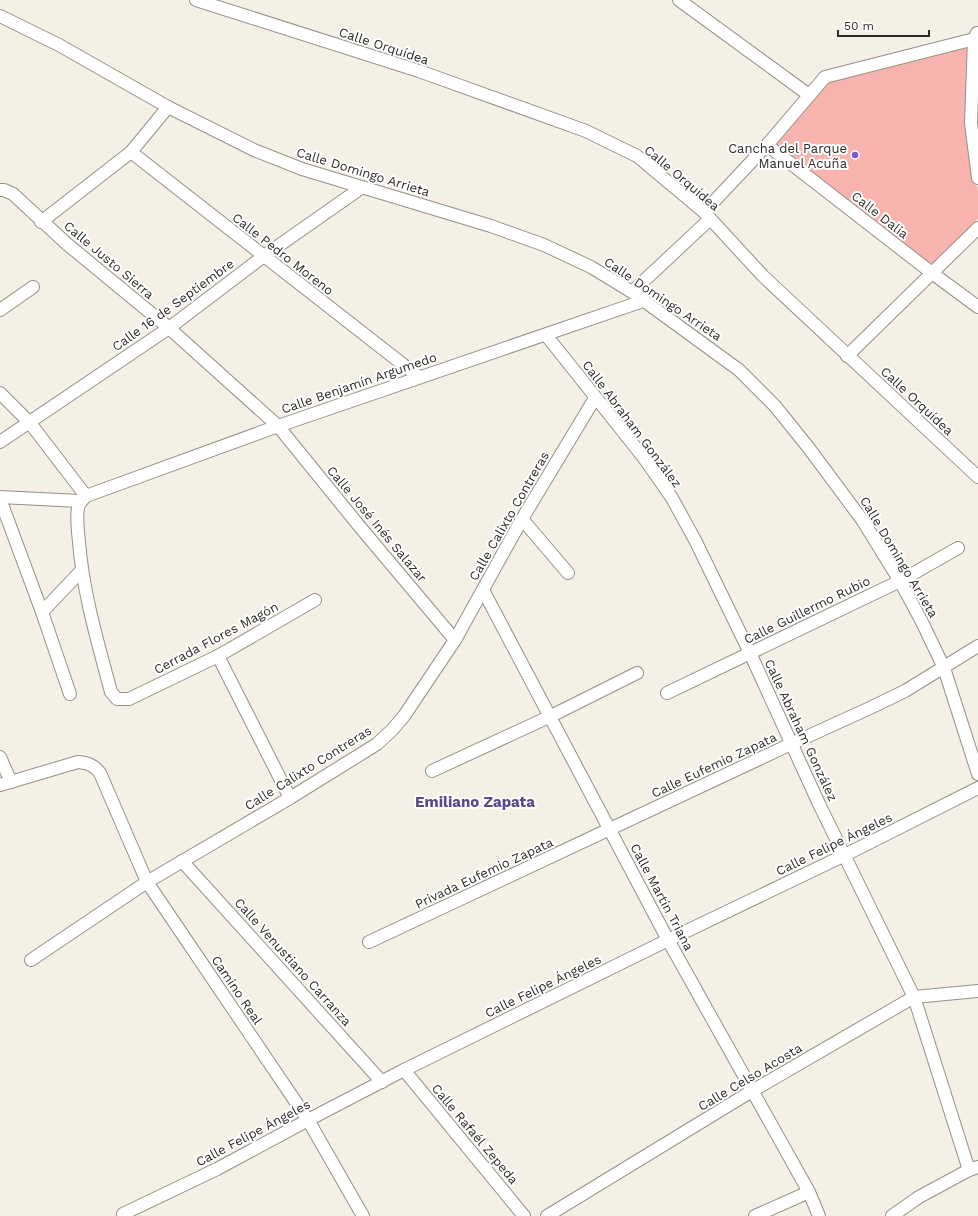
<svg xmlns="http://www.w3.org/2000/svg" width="978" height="1216" viewBox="0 0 978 1216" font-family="'Work Sans',sans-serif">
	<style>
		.green { fill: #f9b3ae }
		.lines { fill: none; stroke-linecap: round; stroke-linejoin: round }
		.minor-casing { stroke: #959087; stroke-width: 14 }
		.minor { stroke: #fff; stroke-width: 12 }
		.poi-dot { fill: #7c57d1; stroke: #fff; stroke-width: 1.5 }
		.labels { text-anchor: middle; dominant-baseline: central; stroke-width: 4; stroke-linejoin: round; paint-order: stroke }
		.street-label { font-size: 13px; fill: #2d2b28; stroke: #fff }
		.poi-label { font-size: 13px; fill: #2d2b28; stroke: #fff; text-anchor: end }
		.quarter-label { font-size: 15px; font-weight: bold; fill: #5a4a89; stroke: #fff }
	</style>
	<rect width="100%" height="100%" fill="#f5f0e6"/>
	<polygon class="green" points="969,45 973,172 978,190 978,219 931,267 773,144 827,81"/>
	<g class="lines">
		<defs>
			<g id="minor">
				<polyline points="196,0 419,71 586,131 637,156 704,212 763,276 978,477"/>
				<polyline points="679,0 809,95"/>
				<polyline points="0,16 59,45 168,107 254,150 302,169 491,226 544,245 591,267 632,292 739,370 775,406 808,447 863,521 900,581 922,622 944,668 978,774"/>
				<polyline points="977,33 974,39 971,123 978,178"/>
				<polyline points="767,145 932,273 978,307"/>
				<polyline points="131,152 419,377"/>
				<polyline points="0,190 4,190 13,194 67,244 169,328 278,426 360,527 455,640"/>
				<polyline points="704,212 767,145 825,77 978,38"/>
				<polyline points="41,222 131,152 168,107"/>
				<polyline points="632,292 710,219"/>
				<polyline points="0,310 33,287"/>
				<polyline points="546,335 644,458 672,498 696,542 750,653 820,806 914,997 969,1170"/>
				<polyline points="847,356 978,228"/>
				<polyline points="0,393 30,423 86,496"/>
				<polyline points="0,442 169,328 264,256 361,188"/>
				<polyline points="0,497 80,501"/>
				<polyline points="0,499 42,612"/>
				<polyline points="522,519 568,573"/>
				<polyline points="483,590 668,940 809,1192 819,1216"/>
				<path d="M315 600 218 656 129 699H117L111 692C98 643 83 593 79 542 78 531 76 519 78 508 79 503 82 500 86 496L278 426 643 301"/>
				<polyline points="218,656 290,798"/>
				<polyline points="667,693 900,581 958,548"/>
				<polyline points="70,694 42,612 81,571"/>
				<polyline points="0,757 11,782"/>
				<polyline points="432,771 551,716 637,673"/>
				<path d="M0 785 78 762C88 763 94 765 100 773L147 882 308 1120 363 1216"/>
				<polyline points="182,861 382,1082"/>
				<polyline points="369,942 791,744 872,707 905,691 978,646"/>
				<polyline points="31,960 147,882 290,798 377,744 392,730 404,716 455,640 522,519 595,398"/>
				<polyline points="404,1070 524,1216"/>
				<polyline points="123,1214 217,1169 308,1120 404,1070 668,940 845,855 978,788"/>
				<polyline points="547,1216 752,1091 914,997 978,991"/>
				<polyline points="755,1216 809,1192"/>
				<polyline points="892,1216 919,1197 969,1170 978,1167"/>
			</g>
		</defs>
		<use href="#minor" class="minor-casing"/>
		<use href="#minor" class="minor"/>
	</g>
	<circle class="poi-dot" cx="855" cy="155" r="4"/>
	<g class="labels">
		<g class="street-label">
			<text transform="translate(384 46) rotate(18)">Calle Orquídea</text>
			<text transform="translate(363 172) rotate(17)">Calle Domingo Arrieta</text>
			<text transform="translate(682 178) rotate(40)">Calle Orquídea</text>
			<text transform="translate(880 215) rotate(38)">Calle Dalia</text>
			<text transform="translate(283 254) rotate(38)">Calle Pedro Moreno</text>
			<text transform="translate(109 260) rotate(40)">Calle Justo Sierra</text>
			<text transform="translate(663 299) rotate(34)">Calle Domingo Arrieta</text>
			<text transform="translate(173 305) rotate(-36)">Calle 16 de Septiembre</text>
			<text transform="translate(359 383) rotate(-19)">Calle Benjamín Argumedo</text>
			<text transform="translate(917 401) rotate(43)">Calle Orquídea</text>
			<text transform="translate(632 424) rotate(53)">Calle Abraham González</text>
			<text transform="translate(509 516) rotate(-60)">Calle Calixto Contreras</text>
			<text transform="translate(377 524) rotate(50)">Calle José Inés Salazar</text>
			<text transform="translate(899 557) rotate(59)">Calle Domingo Arrieta</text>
			<text transform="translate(807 610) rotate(-26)">Calle Guillermo Rubio</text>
			<text transform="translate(216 638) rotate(-28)">Cerrada Flores Magón</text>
			<text transform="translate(801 730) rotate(65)">Calle Abraham González</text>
			<text transform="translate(714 765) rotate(-25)">Calle Eufemio Zapata</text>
			<text transform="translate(308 768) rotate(-32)">Calle Calixto Contreras</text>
			<text transform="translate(834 844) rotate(-26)">Calle Felipe Ángeles</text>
			<text transform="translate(484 873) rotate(-25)">Privada Eufemio Zapata</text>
			<text transform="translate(662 897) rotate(62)">Calle Martín Triana</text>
			<text transform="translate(293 962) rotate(48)">Calle Venustiano Carranza</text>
			<text transform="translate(543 986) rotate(-26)">Calle Felipe Ángeles</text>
			<text transform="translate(237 990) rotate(56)">Camino Real</text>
			<text transform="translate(750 1077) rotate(-31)">Calle Celso Acosta</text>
			<text transform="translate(253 1133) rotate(-28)">Calle Felipe Ángeles</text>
			<text transform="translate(475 1134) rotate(50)">Calle Rafaél Zepeda</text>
		</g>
		<g class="poi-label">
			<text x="847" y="148">Cancha del Parque<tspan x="847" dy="15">Manuel Acuña</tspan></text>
		</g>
		<g class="quarter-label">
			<text x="475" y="802">Emiliano Zapata</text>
		</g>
	</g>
	<path d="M838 30v6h91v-6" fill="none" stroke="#2d2b28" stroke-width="2"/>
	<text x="844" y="30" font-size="12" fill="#2d2b28" stroke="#ffffff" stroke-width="3" paint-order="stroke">50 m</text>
</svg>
